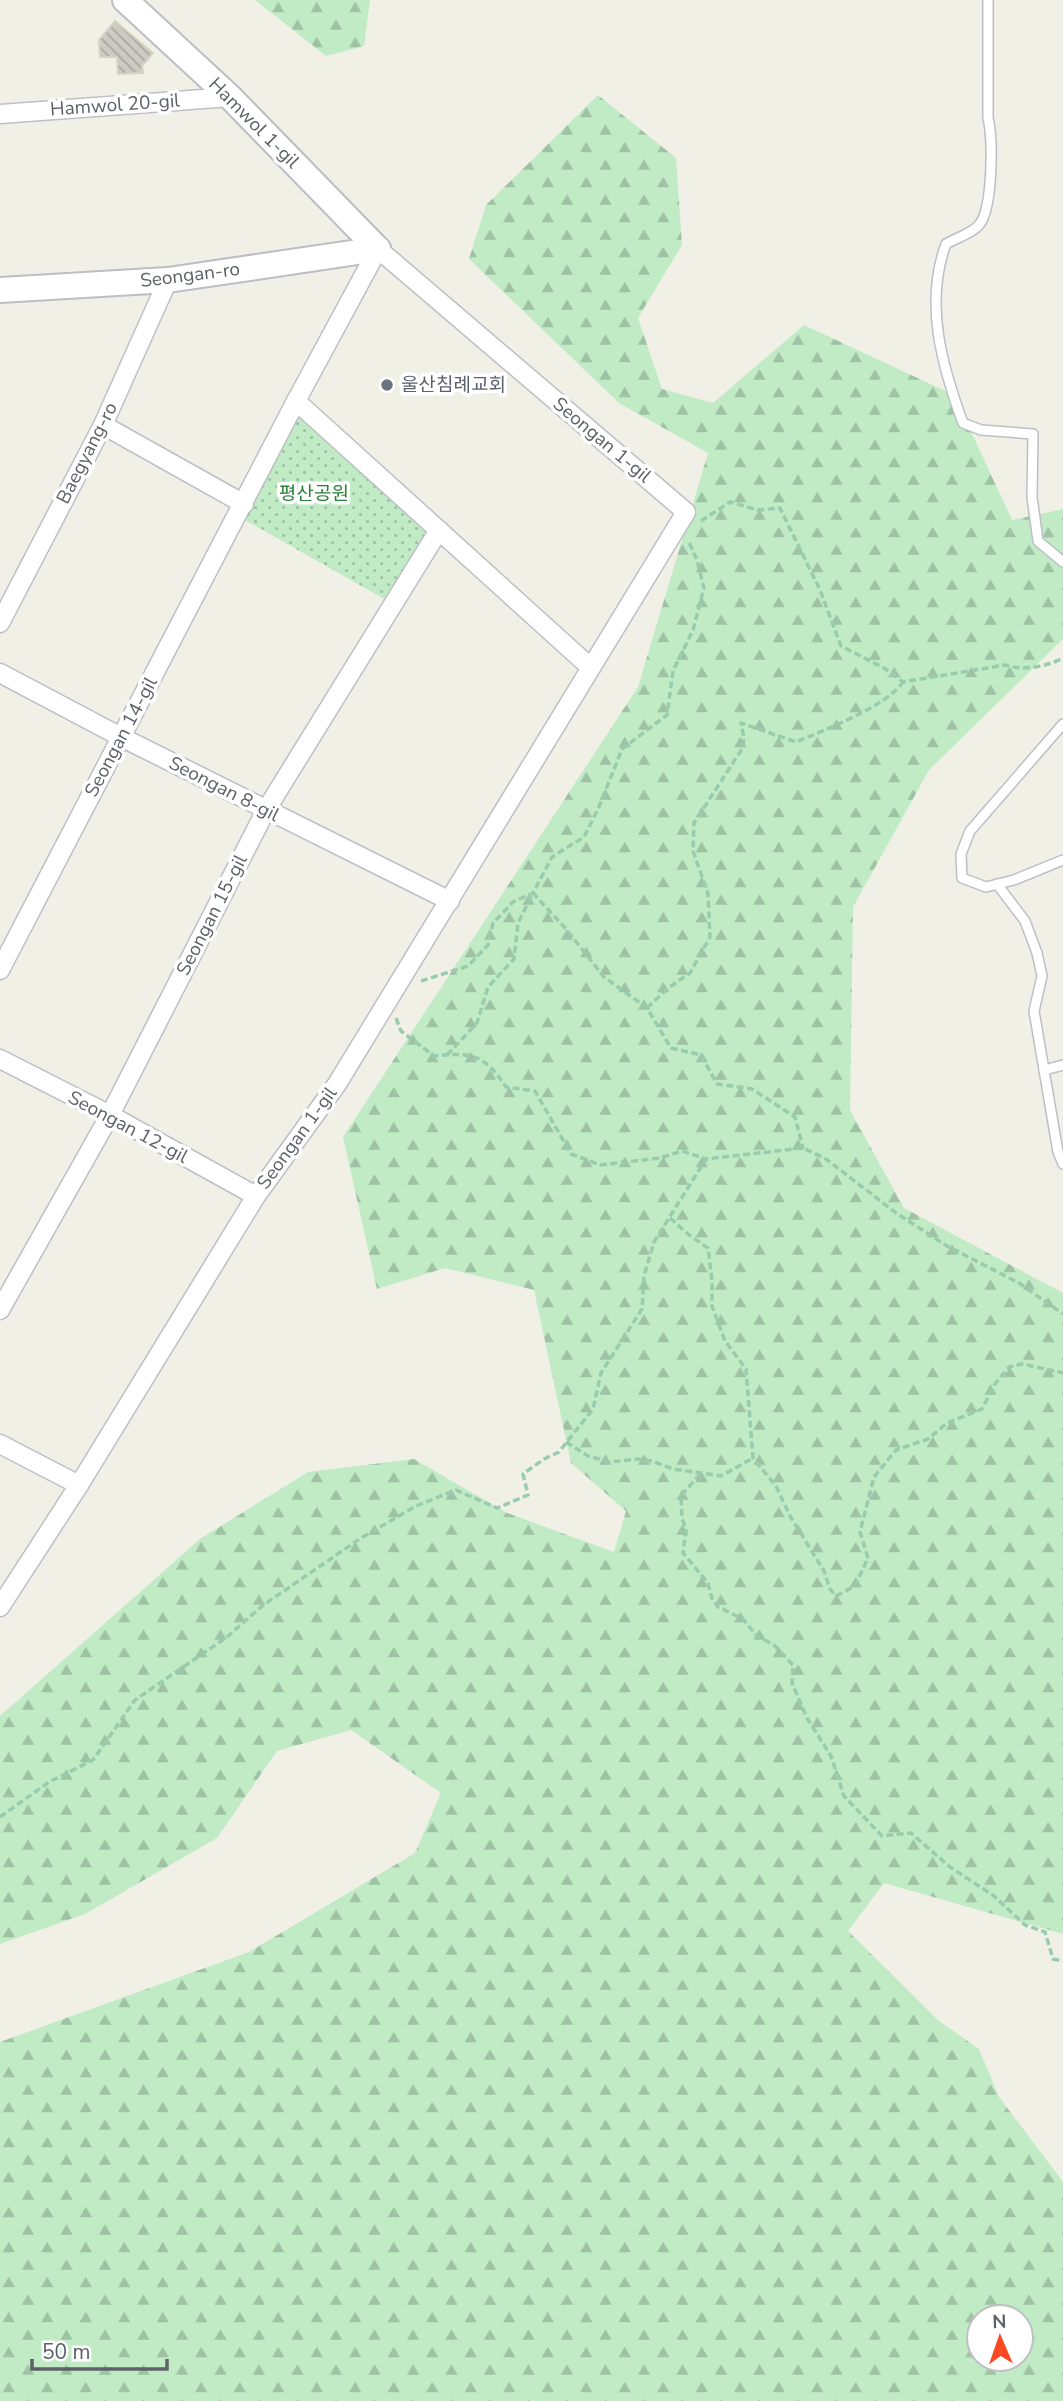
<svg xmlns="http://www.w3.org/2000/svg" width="1063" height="2401" viewBox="0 0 1063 2401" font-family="'Nunito Sans','Noto Sans KR',sans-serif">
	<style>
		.green { fill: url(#green-dots) }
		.forest { fill: url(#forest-firs); fill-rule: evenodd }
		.building { fill: url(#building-back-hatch); stroke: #d7d3c3; stroke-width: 2 }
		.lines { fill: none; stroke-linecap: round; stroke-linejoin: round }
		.lane-casing { stroke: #bdbfc6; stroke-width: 12 }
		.street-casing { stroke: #bdbfc6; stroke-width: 21 }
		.secondary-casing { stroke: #bbbec5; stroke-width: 28 }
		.path { stroke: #98ccad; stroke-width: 3.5; stroke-dasharray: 7 3.5; stroke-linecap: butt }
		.lane { stroke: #fff; stroke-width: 9 }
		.street { stroke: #fff; stroke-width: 18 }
		.secondary { stroke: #fff; stroke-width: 24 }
		.worship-dot { fill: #6b7280; stroke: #fff; stroke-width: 2.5 }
		.labels { text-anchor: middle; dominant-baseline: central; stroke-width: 7; stroke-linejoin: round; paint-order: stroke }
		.street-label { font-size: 19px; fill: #5d6168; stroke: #fff }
		.worship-label { font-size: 19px; fill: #5b616d; stroke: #fff; text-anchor: start }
		.park-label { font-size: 19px; fill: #2a8138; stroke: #fff }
	</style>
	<defs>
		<pattern id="green-dots" width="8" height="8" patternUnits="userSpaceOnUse" patternTransform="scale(1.75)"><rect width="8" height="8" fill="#c0ebc5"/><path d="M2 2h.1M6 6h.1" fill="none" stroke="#9fc2a4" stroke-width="1.8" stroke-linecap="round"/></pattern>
		<pattern id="forest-firs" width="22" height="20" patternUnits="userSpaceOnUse" patternTransform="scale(1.75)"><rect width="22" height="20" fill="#c0ebc5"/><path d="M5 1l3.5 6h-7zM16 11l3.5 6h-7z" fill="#9fc2a4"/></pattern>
		<pattern id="building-back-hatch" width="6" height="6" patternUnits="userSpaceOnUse" patternTransform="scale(1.75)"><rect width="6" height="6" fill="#cccac3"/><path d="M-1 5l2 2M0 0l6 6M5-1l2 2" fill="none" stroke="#a9a7a2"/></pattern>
	</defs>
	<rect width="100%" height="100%" fill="#f1f0e6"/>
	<polygon class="green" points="296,401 439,530 393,604 238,516"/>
	<g class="forest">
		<polygon points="255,0 370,0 364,46 326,56"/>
		<path d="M598 95 676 158 682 245 638 318 662 389 713 403 804 325 954 395 1012 520 1063 509V639L929 770 853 907 850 1110 904 1208 1063 1293V1934L884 1883 848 1931 939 2021 979 2049 999 2097 1063 2182V2401H0V2042L249 1952 415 1853 441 1793 351 1730 277 1751 217 1838 85 1914 0 1944V1716L200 1539 308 1472 414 1459 507 1513 614 1552 626 1511 571 1463 534 1290 445 1268 377 1289 343 1137 638 687 708 453 619 403 469 259 486 205ZM979 2317H1021V2359H979Z"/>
	</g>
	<polygon class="building" points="115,21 153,53 142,66 143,73 118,74 117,57 100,57 99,40"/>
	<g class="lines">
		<defs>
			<g id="lane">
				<path d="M988 0V118C993 139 993 209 979 225 971 234 956 238 946 244 924 303 942 366 963 423L981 430 1033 434 1032 497 1038 541 1063 562"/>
				<polyline points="1063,724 970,831 961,854 962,878 986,887 1014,880 1063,860"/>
				<polyline points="997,884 1025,921 1037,953 1042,976 1034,1011 1058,1152 1063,1164"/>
				<polyline points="1044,1070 1063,1065"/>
			</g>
			<g id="street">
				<polyline points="0,114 230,97"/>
				<polyline points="296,401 590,667"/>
				<polyline points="103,425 244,504"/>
				<polyline points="0,623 103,425 168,280"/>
				<polyline points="0,673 121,737 450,901"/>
				<polyline points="0,970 296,401 378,249 686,512 337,1084 256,1196 79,1485 0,1607"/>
				<polyline points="0,1059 110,1115 256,1196"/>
				<polyline points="0,1310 110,1115 266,810 439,530"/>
				<polyline points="0,1444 79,1485"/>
			</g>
			<g id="secondary">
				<polyline points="125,0 230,97 378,249"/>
				<polyline points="0,290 168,280 378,249"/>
			</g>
		</defs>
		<use href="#lane" class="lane-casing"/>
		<use href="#street" class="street-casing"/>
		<use href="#secondary" class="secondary-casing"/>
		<g class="path">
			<path d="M701 521 730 502 758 510 780 508 820 590 841 646 884 668 903 682 1005 665C1024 671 1045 667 1063 658"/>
			<polyline points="421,981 468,966 488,945 493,923 513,902 533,893 552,857 584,837 599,807 622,749 667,715 673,671 693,630 704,588 697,560 688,540"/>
			<path d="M647 1008 667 989 690 973 710 937 708 894 693 851 694 823 742 749 744 738 741 723 796 742C825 730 887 706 903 682"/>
			<path d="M396 1018 401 1031 434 1056C472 1052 484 1054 506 1087L535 1091 571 1154 600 1165 660 1158 682 1151 706 1159"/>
			<polyline points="447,1055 477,1023 488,987 514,959 518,923 533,893 566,929 604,977 647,1008 671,1048 701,1055 717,1084 752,1089 795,1117 803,1148"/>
			<polyline points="670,1218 689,1235 708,1248 712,1280 712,1306 725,1341 746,1369 753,1458 776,1486 790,1516 824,1571 830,1589 836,1596 855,1586 868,1558 860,1532 874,1477 896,1450 928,1439 947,1423 982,1409 995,1384 1009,1367 1022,1364 1063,1373"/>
			<polyline points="566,1442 588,1456 610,1462 638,1459 652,1461 673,1469 721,1476 753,1458"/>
			<polyline points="700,1474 681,1496 682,1518 686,1530 683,1553 708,1583 712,1599 718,1607 743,1619 756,1635 775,1646 793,1665 792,1683 807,1718 831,1756 844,1796 882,1836 911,1833 950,1867 994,1896 1025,1925 1045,1932 1053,1959 1063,1961"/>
			<polyline points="0,1817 49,1782 93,1760 135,1700 227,1637 262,1606 361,1538 416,1506 456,1490 497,1508 528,1495 523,1474 544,1459 559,1452 593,1409 601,1373 642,1309 644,1276 654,1242 706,1159 803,1148 826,1159 896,1213 947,1246 1019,1283 1063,1314"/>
		</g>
		<use href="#lane" class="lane"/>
		<use href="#street" class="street"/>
		<use href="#secondary" class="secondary"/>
	</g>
	<circle class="worship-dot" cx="387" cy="385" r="7"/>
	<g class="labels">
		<g class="street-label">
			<text transform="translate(115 105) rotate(-4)">Hamwol 20-gil</text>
			<text transform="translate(254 123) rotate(45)">Hamwol 1-gil</text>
			<text transform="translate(190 275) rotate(-7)">Seongan-ro</text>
			<text transform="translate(602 440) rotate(40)">Seongan 1-gil</text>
			<text transform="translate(87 453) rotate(-63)">Baegyang-ro</text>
			<text transform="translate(121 737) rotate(-62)">Seongan 14-gil</text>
			<text transform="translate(224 789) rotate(27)">Seongan 8-gil</text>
			<text transform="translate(212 915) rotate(-63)">Seongan 15-gil</text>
			<text transform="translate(128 1127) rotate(28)">Seongan 12-gil</text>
			<text transform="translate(297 1138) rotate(-54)">Seongan 1-gil</text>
		</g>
		<g class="worship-label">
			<text x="401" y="385">울산침례교회</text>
		</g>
		<g class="park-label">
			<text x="314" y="494">평산공원</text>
		</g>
	</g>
	<g transform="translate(1000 2338) rotate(358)"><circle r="33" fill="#ffffff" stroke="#bec0c3" stroke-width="2"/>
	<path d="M0-5L12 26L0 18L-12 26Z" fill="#fb4922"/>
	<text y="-10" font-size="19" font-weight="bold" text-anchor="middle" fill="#5d6168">N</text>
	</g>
	<path d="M32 2359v10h135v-10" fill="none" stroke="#5d6168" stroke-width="3.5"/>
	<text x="42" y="2359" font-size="21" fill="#5d6168" stroke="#ffffff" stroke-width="5" paint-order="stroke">50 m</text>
</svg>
